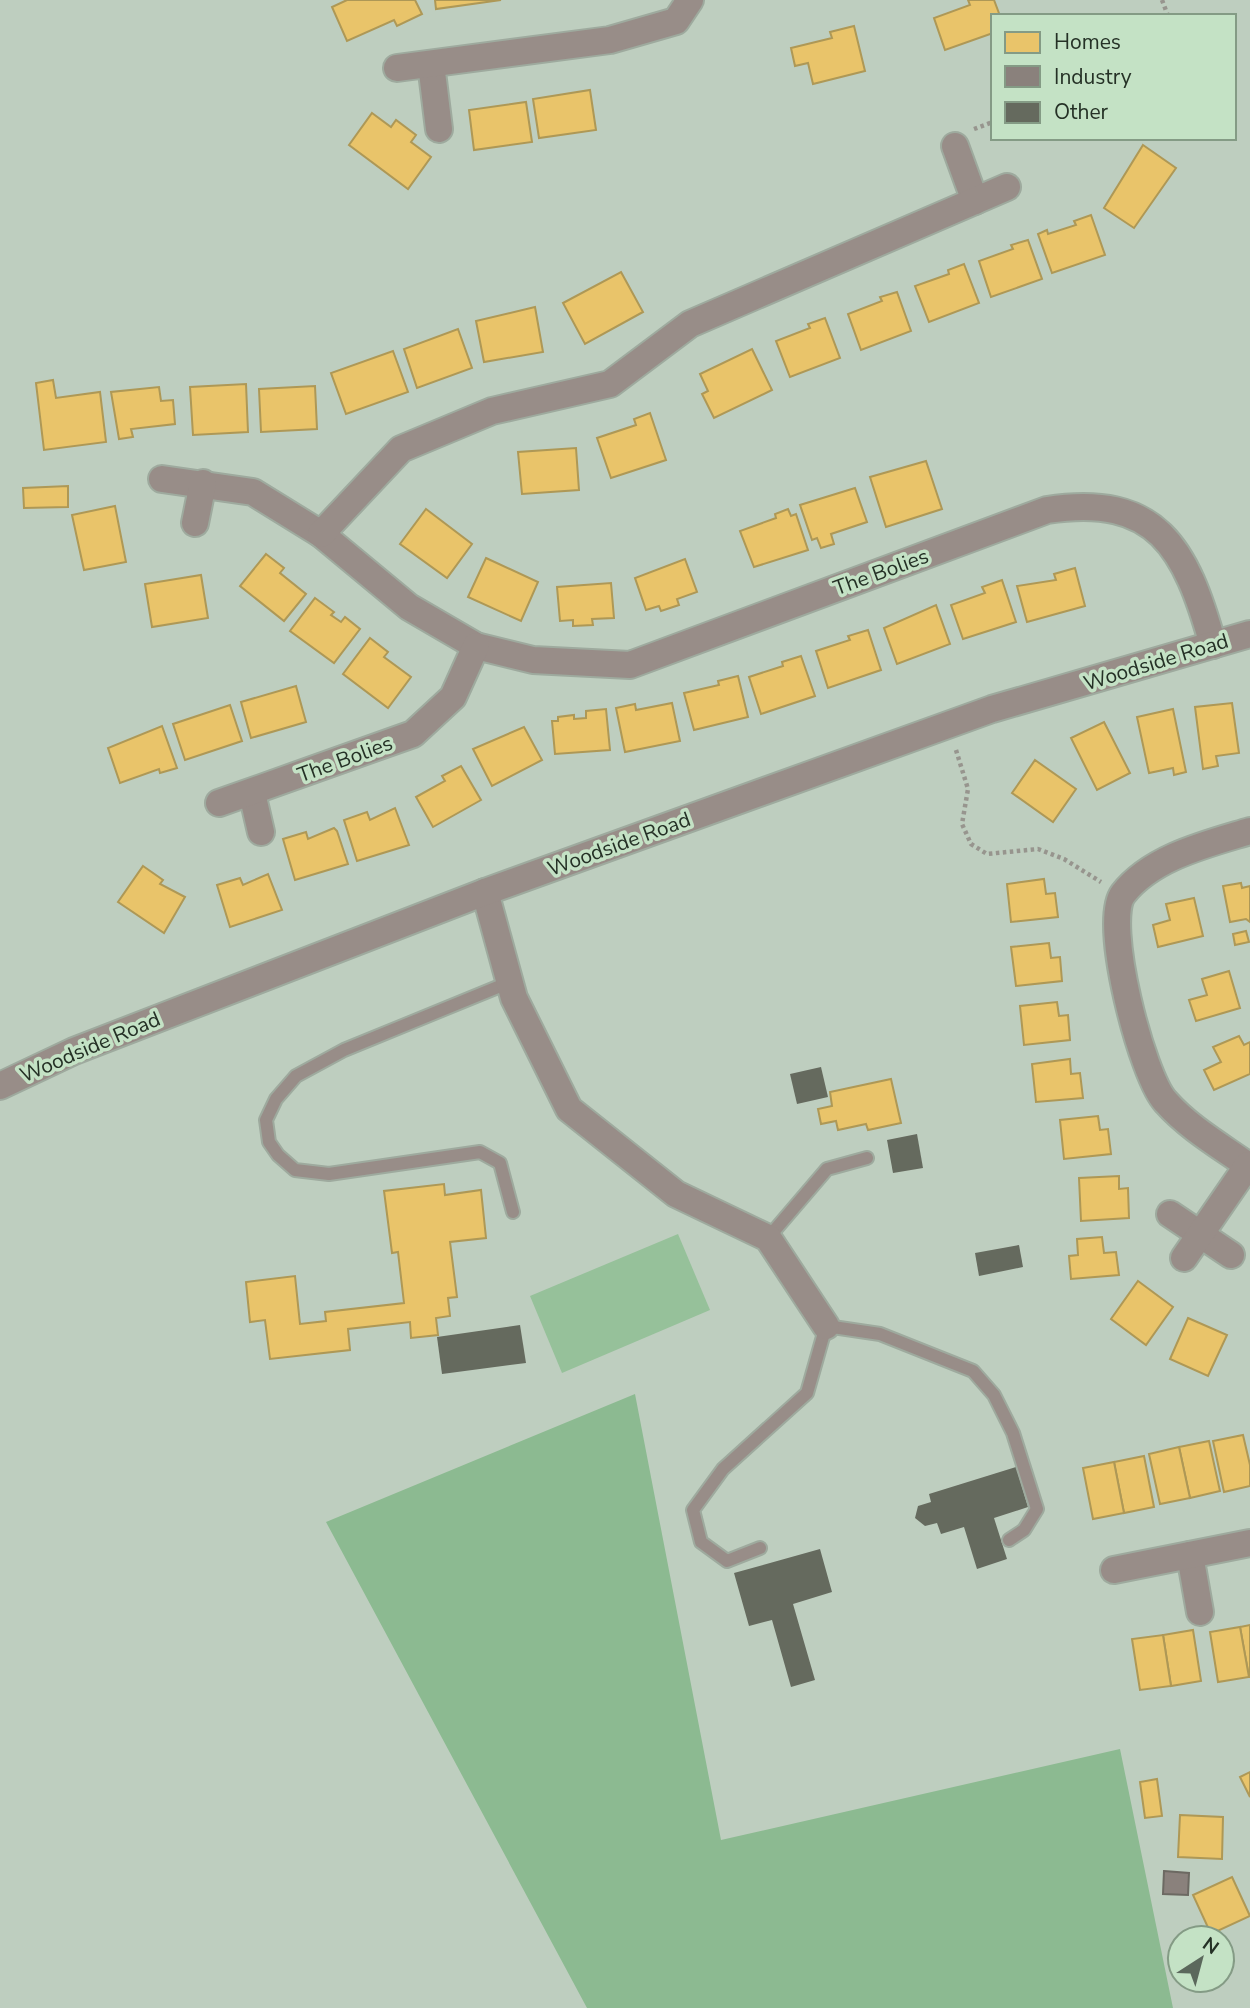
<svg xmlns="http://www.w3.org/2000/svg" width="1250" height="2008" viewBox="0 0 1250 2008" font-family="'Nunito Sans',sans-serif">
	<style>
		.green { fill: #96c19a }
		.forest { fill: #8cba91 }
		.homes { fill: #e9c46a; stroke: #ae9856; stroke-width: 2 }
		.industry { fill: #8a817c; stroke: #6c6962; stroke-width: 2 }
		.building { fill: #656a5e }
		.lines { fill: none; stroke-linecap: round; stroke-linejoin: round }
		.lane-casing { stroke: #9eaa9e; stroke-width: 16 }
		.street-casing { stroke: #9eaa9e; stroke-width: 30 }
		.path { stroke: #97958e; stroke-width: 4.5; stroke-dasharray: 3.5 3.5; stroke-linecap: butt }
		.lane { stroke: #988d88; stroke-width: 12 }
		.street { stroke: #988d88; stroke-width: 26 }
		.labels { text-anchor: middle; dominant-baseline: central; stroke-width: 7; stroke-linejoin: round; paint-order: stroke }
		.street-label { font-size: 21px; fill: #253126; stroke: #c4e2c5 }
	</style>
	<rect width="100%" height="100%" fill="#becebf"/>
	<polygon class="green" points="678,1234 710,1310 562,1373 530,1296"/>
	<polygon class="forest" points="635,1394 721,1840 1120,1749 1173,2008 587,2008 326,1522"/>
	<g class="homes">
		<polygon points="347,0 415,0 422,14 397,26 394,20 347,41 332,7"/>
		<polygon points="435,0 501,0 436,9"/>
		<polygon points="968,0 994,0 1000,16 993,16 993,33 945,50 934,18 970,5"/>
		<polygon points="854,26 865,71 813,84 808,63 795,66 791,48 832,38 830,32"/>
		<polygon points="590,90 596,130 539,138 533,99"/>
		<polygon points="526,102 532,142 474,150 469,110"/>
		<polygon points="372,113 391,127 396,120 416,135 411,142 431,157 408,189 349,145"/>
		<polygon points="1143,145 1176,168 1134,228 1104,208"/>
		<polygon points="1091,215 1105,255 1052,273 1038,234 1047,230 1048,234 1076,225 1074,221"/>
		<polygon points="1028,240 1042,279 991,297 979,261 1013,249 1011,245"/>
		<polygon points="964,264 979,303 929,322 915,286 949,274 948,270"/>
		<polygon points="621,272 643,312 585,344 563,303"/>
		<polygon points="897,292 911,331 861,350 848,314 882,301 880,297"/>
		<polygon points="535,307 543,352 484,362 476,321"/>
		<polygon points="825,318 840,358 790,377 776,341 810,328 808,324"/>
		<polygon points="458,329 472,368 417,388 404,349"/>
		<polygon points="752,349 772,390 714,418 702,394 708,391 700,374"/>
		<polygon points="393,351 408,392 346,414 331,373"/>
		<polygon points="53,380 56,398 100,392 106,442 44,450 36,383"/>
		<polygon points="246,384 248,432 193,435 190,387"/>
		<polygon points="315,386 317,429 261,432 259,389"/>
		<polygon points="159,387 161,401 173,400 175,424 131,429 133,437 119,439 111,392"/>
		<polygon points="650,413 666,460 611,478 597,438 636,425 634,419"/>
		<polygon points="576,448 579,490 522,494 518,452"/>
		<polygon points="926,461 942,509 886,527 870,477"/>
		<polygon points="68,486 68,507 24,508 23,488"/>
		<polygon points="855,488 867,522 831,534 834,544 821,548 817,538 812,540 800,505"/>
		<polygon points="115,506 126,562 84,570 72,515"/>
		<polygon points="426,509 472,544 447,578 400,544"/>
		<polygon points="788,509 791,516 796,514 808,550 754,567 740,531 776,518 775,514"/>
		<polygon points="266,554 284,568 280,573 306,594 284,621 240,586"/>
		<polygon points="486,558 538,582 521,621 468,597"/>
		<polygon points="685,559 697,592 677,599 679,605 661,611 659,606 646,610 635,578"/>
		<polygon points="1075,568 1085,606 1027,622 1017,586 1056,580 1054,574"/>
		<polygon points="201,575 208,618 152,627 145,584"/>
		<polygon points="1002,580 1016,622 963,639 951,605 985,593 982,587"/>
		<polygon points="611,583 614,618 592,619 593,625 573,626 573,620 560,621 557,587"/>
		<polygon points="315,598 334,612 331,615 341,622 345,617 360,629 334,663 290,631"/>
		<polygon points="936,605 950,644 897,664 884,628"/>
		<polygon points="868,630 881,670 828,688 816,651 850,640 848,636"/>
		<polygon points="370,638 388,652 384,657 411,677 388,708 343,674"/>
		<polygon points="801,656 815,696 761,714 749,677 783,666 782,662"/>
		<polygon points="738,676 748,717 694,730 684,693 719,685 718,681"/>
		<polygon points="296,686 306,722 251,738 241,702"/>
		<polygon points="672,703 680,741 625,752 616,708 635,704 636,710"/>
		<polygon points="1232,703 1239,753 1216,756 1218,766 1203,769 1195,707"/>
		<polygon points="230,705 242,741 185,760 173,724"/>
		<polygon points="606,709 610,750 555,754 552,721 558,721 558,717 574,715 574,719 586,718 586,711"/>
		<polygon points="1173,709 1186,772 1174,775 1173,768 1149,773 1137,717"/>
		<polygon points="1104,722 1130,773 1097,790 1071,738"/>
		<polygon points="162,726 177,768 160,773 159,769 120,783 108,748"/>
		<polygon points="524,727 542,760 492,786 473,749"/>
		<polygon points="1035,760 1076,789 1053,822 1012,793"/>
		<polygon points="461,766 481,800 433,827 416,797 445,781 442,776"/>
		<polygon points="395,808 409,845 357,861 344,820 367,812 370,820"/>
		<polygon points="334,828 337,831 348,864 295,880 283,839 306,832 308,839"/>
		<polygon points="143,866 163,880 160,884 185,897 164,933 118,902"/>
		<polygon points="268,874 282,910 230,927 217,885 240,878 243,885"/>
		<polygon points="1044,879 1046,894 1055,893 1058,917 1011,922 1007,884"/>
		<polygon points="1241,883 1242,888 1250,886 1250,922 1246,919 1230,922 1223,886"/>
		<polygon points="1194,898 1203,936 1158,947 1153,925 1170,920 1166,904"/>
		<polygon points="1246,931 1249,942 1235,945 1233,934"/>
		<polygon points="1049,943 1051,958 1060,957 1062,981 1016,986 1011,947"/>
		<polygon points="1229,971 1240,1008 1196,1021 1189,1000 1207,995 1202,979"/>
		<polygon points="1057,1002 1059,1016 1068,1015 1070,1040 1024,1045 1020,1006"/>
		<polygon points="1239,1036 1244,1045 1250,1042 1250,1074 1214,1090 1204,1070 1221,1062 1213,1047"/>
		<polygon points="1070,1059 1071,1074 1080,1073 1083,1098 1036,1102 1032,1064"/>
		<polygon points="891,1079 901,1123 868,1130 866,1124 838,1130 836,1121 821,1124 818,1109 832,1106 830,1092"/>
		<polygon points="1098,1116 1100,1130 1108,1129 1111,1154 1064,1159 1060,1120"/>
		<polygon points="1119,1176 1119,1189 1128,1188 1129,1218 1081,1221 1079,1178"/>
		<polygon points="444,1184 445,1195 481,1190 486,1238 450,1242 457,1297 448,1298 450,1316 436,1318 438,1335 411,1338 410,1322 348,1329 350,1350 270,1359 265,1320 250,1322 246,1282 295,1276 300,1324 326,1321 325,1312 404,1303 398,1252 392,1253 384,1191"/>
		<polygon points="1102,1237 1104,1253 1116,1252 1119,1275 1071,1279 1069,1256 1078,1255 1077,1239"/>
		<polygon points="1138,1281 1173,1307 1146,1345 1111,1319"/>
		<polygon points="1188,1318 1227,1335 1208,1376 1170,1359"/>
		<polygon points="1243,1435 1250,1465 1250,1486 1224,1492 1213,1441"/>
		<polygon points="1209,1441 1220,1491 1190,1498 1179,1447"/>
		<polygon points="1179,1447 1190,1498 1160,1504 1149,1454"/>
		<polygon points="1144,1456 1154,1507 1124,1513 1114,1462"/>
		<polygon points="1114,1462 1124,1513 1093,1519 1083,1468"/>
		<polygon points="1250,1625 1250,1677 1249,1677 1240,1627"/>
		<polygon points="1240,1627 1249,1677 1218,1682 1210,1632"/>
		<polygon points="1193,1630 1201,1681 1171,1686 1163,1635"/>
		<polygon points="1163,1635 1171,1686 1140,1690 1132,1639"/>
		<polygon points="1250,1772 1250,1797 1240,1777"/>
		<polygon points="1157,1779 1162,1816 1145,1818 1140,1782"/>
		<polygon points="1180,1815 1223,1817 1222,1859 1178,1857"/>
		<polygon points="1232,1877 1250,1916 1211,1934 1193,1895"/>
	</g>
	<polygon class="industry" points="1164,1871 1189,1873 1188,1895 1163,1894"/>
	<g class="building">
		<polygon points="821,1067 828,1097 797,1104 790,1074"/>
		<polygon points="917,1134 923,1168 893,1173 887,1140"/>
		<polygon points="1019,1245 1023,1267 979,1276 975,1253"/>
		<polygon points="520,1325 526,1363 442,1374 437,1337"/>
		<polygon points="1016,1467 1028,1507 994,1518 1007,1559 977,1569 964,1527 941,1534 937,1523 925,1526 915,1518 918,1506 931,1502 929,1494"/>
		<polygon points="820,1549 832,1592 793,1604 815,1680 791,1687 772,1620 749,1626 734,1573"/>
	</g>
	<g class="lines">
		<defs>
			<g id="lane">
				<polyline points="510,982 344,1050 296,1076 276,1099 266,1120 269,1142 278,1155 295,1170 329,1174 480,1152 500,1163 513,1212"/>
				<polyline points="768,1238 827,1169 867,1158"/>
				<polyline points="760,1548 727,1561 701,1542 693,1510 723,1469 807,1393 826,1326 880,1334 973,1371 994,1395 1013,1433 1037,1509 1024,1530 1009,1540"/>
			</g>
			<g id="street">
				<polyline points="431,64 439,129"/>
				<polyline points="397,68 610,40 676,21 690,0"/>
				<polyline points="955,146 975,201"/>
				<path d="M162 479 253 492 321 534 409 607 476 646 533 660 630 665 1047 510C1157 493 1186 548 1213 645"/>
				<polyline points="195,523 203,483"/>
				<polyline points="321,534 401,449 492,411 610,384 690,324 1007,187"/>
				<polyline points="252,793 261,832"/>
				<polyline points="219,803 413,734 453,697 476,646"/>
				<path d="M1250 831C1207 844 1152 857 1123 894 1102 922 1142 1077 1166 1102 1189 1128 1222 1147 1250 1167"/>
				<polyline points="485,892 514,998 569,1109 676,1194 768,1238 826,1326"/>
				<polyline points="0,1086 74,1051 485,892 992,709 1250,634"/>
				<polyline points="1170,1214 1231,1255"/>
				<polyline points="1184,1258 1248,1165"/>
				<polyline points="1190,1555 1200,1612"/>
				<polyline points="1114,1570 1250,1543"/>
			</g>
		</defs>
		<use href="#lane" class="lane-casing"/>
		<use href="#street" class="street-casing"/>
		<g class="path">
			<polyline points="1162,0 1168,16"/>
			<polyline points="974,129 993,122"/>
			<polyline points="956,750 968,789 962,824 971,844 987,854 1038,849 1064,859 1101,882"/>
		</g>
		<use href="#lane" class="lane"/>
		<use href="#street" class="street"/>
	</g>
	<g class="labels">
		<g class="street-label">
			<text transform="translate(881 572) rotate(-20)">The Bolies</text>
			<text transform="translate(1156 662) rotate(-17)">Woodside Road</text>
			<text transform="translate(345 759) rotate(-20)">The Bolies</text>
			<text transform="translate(619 844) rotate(-20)">Woodside Road</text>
			<text transform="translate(90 1047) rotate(-23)">Woodside Road</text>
		</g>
	</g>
	<rect x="991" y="14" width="245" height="126" fill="#c4e2c5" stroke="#849b85" stroke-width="2"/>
	<rect x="1005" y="32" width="35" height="21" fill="#e9c46a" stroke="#849b85" stroke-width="2"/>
	<text x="1054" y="49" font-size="21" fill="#253126">Homes</text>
	<rect x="1005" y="66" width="35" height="21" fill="#8a817c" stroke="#849b85" stroke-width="2"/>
	<text x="1054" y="84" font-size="21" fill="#253126">Industry</text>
	<rect x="1005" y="102" width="35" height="21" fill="#656a5e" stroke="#849b85" stroke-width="2"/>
	<text x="1054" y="119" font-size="21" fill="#253126">Other</text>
	<g transform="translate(1201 1959) rotate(36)"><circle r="33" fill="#c4e2c5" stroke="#849b85" stroke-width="2"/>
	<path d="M0-5L12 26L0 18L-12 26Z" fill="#5b685c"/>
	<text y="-10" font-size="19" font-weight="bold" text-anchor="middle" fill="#253126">N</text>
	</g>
</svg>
